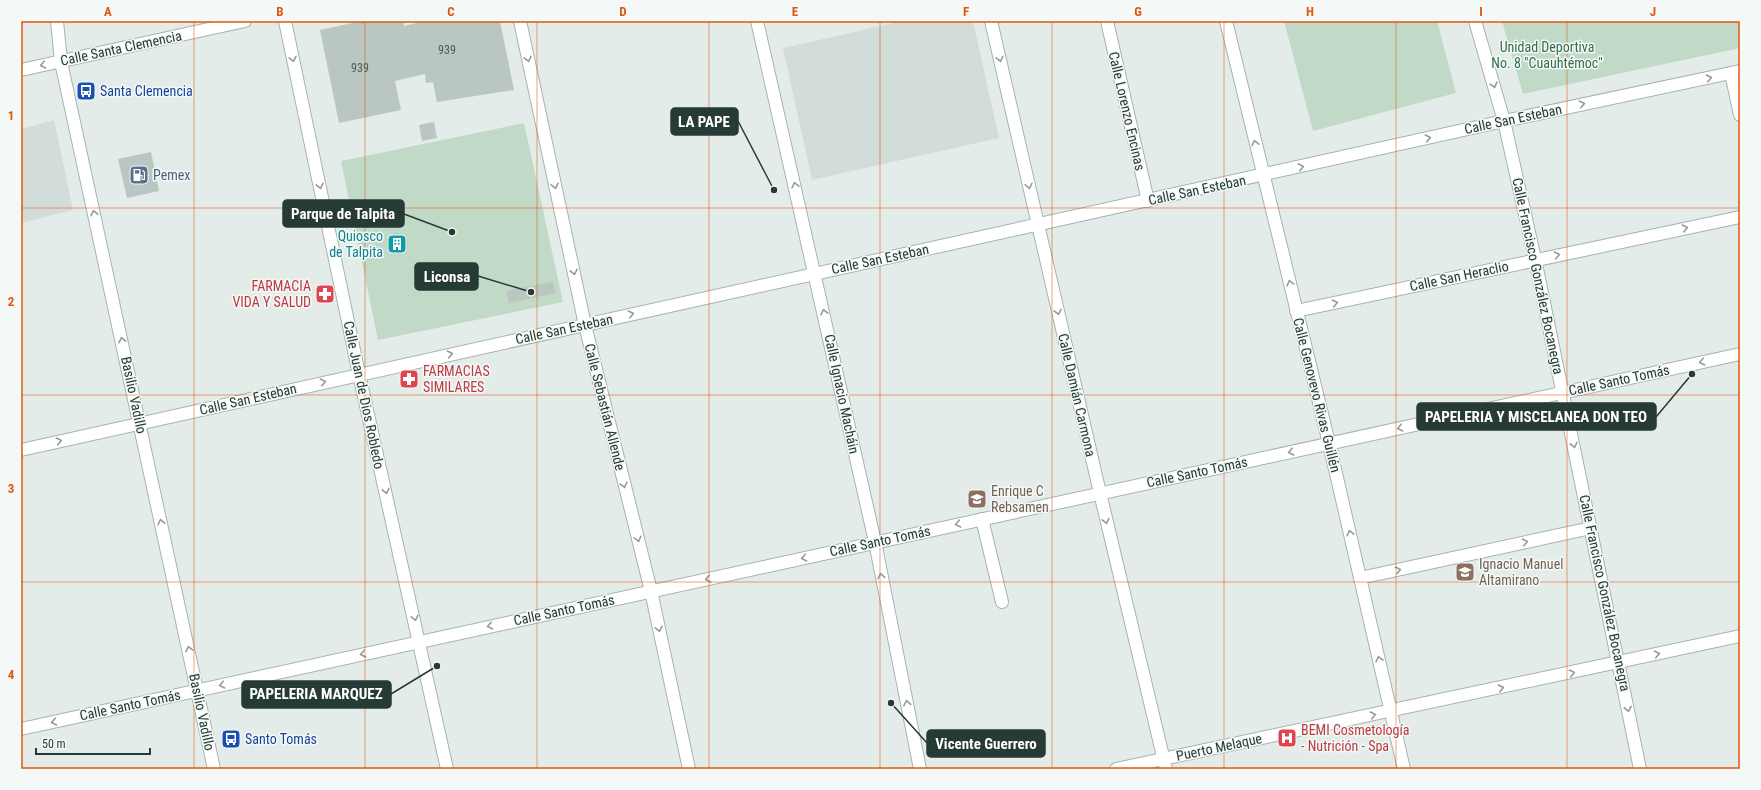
<svg xmlns="http://www.w3.org/2000/svg" width="1761" height="790" viewBox="0 0 1761 790" font-family="'Roboto Condensed',sans-serif">
	<style>
		.built { fill: #d2dcd8 }
		.green { fill: #c0dac7 }
		.building { fill: #bac6c2 }
		.lines { fill: none; stroke-linecap: round; stroke-linejoin: round }
		.minor-casing { stroke: #a7b3b0; stroke-width: 14 }
		.tertiary-casing { stroke: #a7b3b0; stroke-width: 14 }
		.minor { stroke: #fff; stroke-width: 12 }
		.tertiary { stroke: #fff; stroke-width: 12 }
		.oneway { stroke: #929d9a }
		.grid { fill: none; stroke: #de580e; stroke-width: 1; stroke-opacity: 0.55 }
		.labels { text-anchor: middle; dominant-baseline: central; stroke-width: 3; stroke-linejoin: round; paint-order: stroke }
		.number-label { font-size: 12px; fill: #4b5e59 }
		.park-label { font-size: 14px; fill: #356d4b; stroke: #f4f9f7 }
		.street-label { font-size: 14px; fill: #263b36; stroke: #f4f9f7 }
		.transit-label { font-size: 14px; fill: #164399; stroke: #f4f9f7; text-anchor: start }
		.service-label { font-size: 14px; fill: #4e5e75; stroke: #f4f9f7; text-anchor: start }
		.culture-label { font-size: 14px; fill: #0d838f; stroke: #f4f9f7; text-anchor: end }
		.health-label { font-size: 14px; fill: #be3a42; stroke: #f4f9f7; text-anchor: start }
		.education-label { font-size: 14px; fill: #785e54; stroke: #f4f9f7; text-anchor: start }
		.leader { fill: none; stroke: #263b36; stroke-width: 1.5 }
		.callout-dot { fill: #263b36; stroke: #f4f9f7; stroke-width: 1.5 }
		.callout { fill: #263b36; stroke: #263b36; stroke-width: 1.5 }
		.callout-label { font-size: 15px; text-anchor: middle; font-weight: bold; fill: #fff }
		.neatline { fill: none; stroke: #de580e; stroke-width: 1.5 }
		.grid-label { font-size: 13px; text-anchor: middle; font-weight: bold; fill: #de580e }
	</style>
	<rect width="100%" height="100%" fill="#e4ece9"/>
	<g class="built">
		<polygon points="903,21 973,21 999,138 812,180 783,48"/>
		<polygon points="54,120 73,210 21,223 21,129"/>
	</g>
	<g class="green">
		<polygon points="1284,21 1437,21 1456,93 1313,131"/>
		<polygon points="1502,21 1740,21 1740,48 1523,94"/>
		<polygon points="524,123 563,302 378,340 341,161"/>
	</g>
	<g class="building">
		<polygon points="362,21 403,21 404,26 425,21 500,21 514,90 437,102 433,82 426,83 425,74 395,81 401,110 339,123 320,30"/>
		<polygon points="434,122 437,138 422,141 419,125"/>
		<polygon points="151,152 159,191 127,198 118,159"/>
		<polygon points="395,232 406,236 408,247 399,255 388,252 386,240"/>
		<polygon points="553,282 556,293 509,303 506,291"/>
	</g>
	<g class="lines">
		<defs>
			<g id="minor">
				<polyline points="520,21 585,325 651,591 689,769"/>
				<polyline points="757,21 875,542 920,769"/>
				<polyline points="991,21 1100,493 1166,769"/>
				<polyline points="1107,21 1148,201"/>
				<polyline points="1226,21 1329,443 1404,769"/>
				<polyline points="1475,21 1504,121 1535,259 1640,769"/>
				<polyline points="21,70 245,21"/>
				<polyline points="1731,73 1740,115"/>
				<polyline points="1296,311 1740,217"/>
				<polyline points="21,450 1504,121 1740,71"/>
				<polyline points="982,519 1002,602"/>
				<polyline points="1360,578 1591,528"/>
				<polyline points="21,729 1740,354"/>
				<polyline points="1116,769 1740,636"/>
			</g>
			<g id="tertiary">
				<polyline points="57,21 61,62 214,769"/>
				<polyline points="285,21 359,374 447,769"/>
			</g>
		</defs>
		<use href="#minor" class="minor-casing"/>
		<use href="#tertiary" class="tertiary-casing"/>
		<use href="#minor" class="minor"/>
		<use href="#tertiary" class="tertiary"/>
	</g>
	<defs><path id="oneway-chevron" d="M-2-3.5L2.5 0L-2 3.5" fill="none" stroke-width="1.6" stroke-linecap="round" stroke-linejoin="round"/></defs>
	<g class="oneway">
		<use href="#oneway-chevron" transform="translate(293 59) rotate(78)"/>
		<use href="#oneway-chevron" transform="translate(528 59) rotate(78)"/>
		<use href="#oneway-chevron" transform="translate(1000 59) rotate(77)"/>
		<use href="#oneway-chevron" transform="translate(43 65) rotate(168)"/>
		<use href="#oneway-chevron" transform="translate(1709 78) rotate(-12)"/>
		<use href="#oneway-chevron" transform="translate(1494 85) rotate(74)"/>
		<use href="#oneway-chevron" transform="translate(1582 104) rotate(-12)"/>
		<use href="#oneway-chevron" transform="translate(1428 138) rotate(-13)"/>
		<use href="#oneway-chevron" transform="translate(1255 143) rotate(-103)"/>
		<use href="#oneway-chevron" transform="translate(1301 167) rotate(-13)"/>
		<use href="#oneway-chevron" transform="translate(795 185) rotate(-103)"/>
		<use href="#oneway-chevron" transform="translate(320 186) rotate(78)"/>
		<use href="#oneway-chevron" transform="translate(555 186) rotate(78)"/>
		<use href="#oneway-chevron" transform="translate(1029 186) rotate(77)"/>
		<use href="#oneway-chevron" transform="translate(94 213) rotate(-102)"/>
		<use href="#oneway-chevron" transform="translate(1685 228) rotate(-12)"/>
		<use href="#oneway-chevron" transform="translate(1557 255) rotate(-12)"/>
		<use href="#oneway-chevron" transform="translate(574 272) rotate(78)"/>
		<use href="#oneway-chevron" transform="translate(1290 283) rotate(-104)"/>
		<use href="#oneway-chevron" transform="translate(1335 303) rotate(-12)"/>
		<use href="#oneway-chevron" transform="translate(824 312) rotate(-102)"/>
		<use href="#oneway-chevron" transform="translate(1058 312) rotate(77)"/>
		<use href="#oneway-chevron" transform="translate(631 314) rotate(-13)"/>
		<use href="#oneway-chevron" transform="translate(122 340) rotate(-102)"/>
		<use href="#oneway-chevron" transform="translate(450 354) rotate(-12)"/>
		<use href="#oneway-chevron" transform="translate(1702 362) rotate(168)"/>
		<use href="#oneway-chevron" transform="translate(323 382) rotate(-13)"/>
		<use href="#oneway-chevron" transform="translate(1400 428) rotate(168)"/>
		<use href="#oneway-chevron" transform="translate(59 441) rotate(-12)"/>
		<use href="#oneway-chevron" transform="translate(1574 445) rotate(78)"/>
		<use href="#oneway-chevron" transform="translate(1291 452) rotate(168)"/>
		<use href="#oneway-chevron" transform="translate(624 485) rotate(76)"/>
		<use href="#oneway-chevron" transform="translate(386 491) rotate(77)"/>
		<use href="#oneway-chevron" transform="translate(1106 521) rotate(77)"/>
		<use href="#oneway-chevron" transform="translate(161 522) rotate(-102)"/>
		<use href="#oneway-chevron" transform="translate(958 524) rotate(168)"/>
		<use href="#oneway-chevron" transform="translate(1350 533) rotate(-103)"/>
		<use href="#oneway-chevron" transform="translate(638 539) rotate(76)"/>
		<use href="#oneway-chevron" transform="translate(1525 542) rotate(-12)"/>
		<use href="#oneway-chevron" transform="translate(804 558) rotate(168)"/>
		<use href="#oneway-chevron" transform="translate(1398 570) rotate(-12)"/>
		<use href="#oneway-chevron" transform="translate(881 576) rotate(-101)"/>
		<use href="#oneway-chevron" transform="translate(708 579) rotate(168)"/>
		<use href="#oneway-chevron" transform="translate(415 618) rotate(77)"/>
		<use href="#oneway-chevron" transform="translate(490 626) rotate(168)"/>
		<use href="#oneway-chevron" transform="translate(659 629) rotate(78)"/>
		<use href="#oneway-chevron" transform="translate(189 649) rotate(-102)"/>
		<use href="#oneway-chevron" transform="translate(363 654) rotate(167)"/>
		<use href="#oneway-chevron" transform="translate(1657 654) rotate(-12)"/>
		<use href="#oneway-chevron" transform="translate(1379 659) rotate(-103)"/>
		<use href="#oneway-chevron" transform="translate(1572 673) rotate(-12)"/>
		<use href="#oneway-chevron" transform="translate(222 685) rotate(167)"/>
		<use href="#oneway-chevron" transform="translate(1501 688) rotate(-12)"/>
		<use href="#oneway-chevron" transform="translate(907 703) rotate(-101)"/>
		<use href="#oneway-chevron" transform="translate(1628 709) rotate(79)"/>
		<use href="#oneway-chevron" transform="translate(1373 715) rotate(-12)"/>
		<use href="#oneway-chevron" transform="translate(54 722) rotate(168)"/>
	</g>
	<path class="grid" d="M194 21V769M365 21V769M537 21V769M709 21V769M880 21V769M1052 21V769M1224 21V769M1396 21V769M1567 21V769M21 208H1740M21 395H1740M21 582H1740"/>
	<defs>
		<symbol id="bus-square" viewBox="-11 -11 22 22"><rect x="-9" y="-9" width="18" height="18" rx="4" fill="#1a4fb4" stroke="#f4f9f7"/><path d="M-5-6H5V4H4V6H2V4H-2V6H-4V4H-5ZM-3.5-4V0h7V-4ZM-3.5 1.2v1.5H-2V1.2ZM2 1.2v1.5H3.5V1.2Z" fill="#fff"/></symbol>
		<symbol id="fuel-square" viewBox="-11 -11 22 22"><rect x="-9" y="-9" width="18" height="18" rx="4" fill="#5c6f8a" stroke="#f4f9f7"/><path d="M-5.5-6h7V0h2V4h1.3V-2.5L3-4.5l.8-.8L6-3V5H2.5V1h-1V6h-7ZM-4.2-4.7v3.2H.2V-4.7Z" fill="#fff"/></symbol>
		<symbol id="building-square" viewBox="-11 -11 22 22"><rect x="-9" y="-9" width="18" height="18" rx="4" fill="#0f9aa8" stroke="#f4f9f7"/><path d="M-4-6H4V6H1V3H-1V6H-4ZM-2.5-4.3h1.7v1.8h-1.7ZM.8-4.3h1.7v1.8H.8ZM-2.5-1h1.7V.8h-1.7ZM.8-1h1.7V.8H.8Z" fill="#fff"/></symbol>
		<symbol id="pharmacy-square" viewBox="-11 -11 22 22"><rect x="-9" y="-9" width="18" height="18" rx="4" fill="#e0444e" stroke="#f4f9f7"/><path d="M-2-6h4v4h4v4h-4v4h-4v-4h-4v-4h4Z" fill="#fff"/></symbol>
		<symbol id="school-square" viewBox="-11 -11 22 22"><rect x="-9" y="-9" width="18" height="18" rx="4" fill="#8d6e63" stroke="#f4f9f7"/><path d="M0-5L7-2L0 1L-7-2ZM-4 1L0 2.5L4 1V4Q0 6-4 4Z" fill="#fff"/></symbol>
		<symbol id="hospital-square" viewBox="-11 -11 22 22"><rect x="-9" y="-9" width="18" height="18" rx="4" fill="#e0444e" stroke="#f4f9f7"/><path d="M-5-5h3v3.5h4V-5h3V5h-3V1.5h-4V5h-3Z" fill="#fff"/></symbol>
	</defs>
	<g fill-rule="evenodd">
		<use href="#bus-square" x="75" y="80" width="22" height="22"/>
		<use href="#fuel-square" x="128" y="164" width="22" height="22"/>
		<use href="#building-square" x="386" y="233" width="22" height="22"/>
		<use href="#pharmacy-square" x="314" y="283" width="22" height="22"/>
		<use href="#pharmacy-square" x="398" y="368" width="22" height="22"/>
		<use href="#school-square" x="966" y="488" width="22" height="22"/>
		<use href="#school-square" x="1454" y="561" width="22" height="22"/>
		<use href="#hospital-square" x="1276" y="727" width="22" height="22"/>
		<use href="#bus-square" x="220" y="728" width="22" height="22"/>
	</g>
	<g class="labels">
		<g class="number-label">
			<text x="447" y="50">939</text>
			<text x="360" y="68">939</text>
		</g>
		<g class="park-label">
			<text x="1547" y="47">Unidad Deportiva<tspan x="1547" dy="16">No. 8 "Cuauhtémoc"</tspan></text>
		</g>
		<g class="street-label">
			<text transform="translate(121 48) rotate(-12)">Calle Santa Clemencia</text>
			<text transform="translate(1127 111) rotate(77)">Calle Lorenzo Encinas</text>
			<text transform="translate(1513 119) rotate(-12)">Calle San Esteban</text>
			<text transform="translate(1197 190) rotate(-12)">Calle San Esteban</text>
			<text transform="translate(880 259) rotate(-12)">Calle San Esteban</text>
			<text transform="translate(1459 276) rotate(-12)">Calle San Heraclio</text>
			<text transform="translate(1538 276) rotate(78)">Calle Francisco González Bocanegra</text>
			<text transform="translate(564 329) rotate(-12)">Calle San Esteban</text>
			<text transform="translate(1619 380) rotate(-12)">Calle Santo Tomás</text>
			<text transform="translate(842 394) rotate(78)">Calle Ignacio Macháin</text>
			<text transform="translate(134 395) rotate(78)">Basilio Vadillo</text>
			<text transform="translate(364 395) rotate(78)">Calle Juan de Dios Robledo</text>
			<text transform="translate(1077 395) rotate(77)">Calle Damián Carmona</text>
			<text transform="translate(1317 395) rotate(76)">Calle Genovevo Rivas Guillén</text>
			<text transform="translate(248 399) rotate(-13)">Calle San Esteban</text>
			<text transform="translate(605 407) rotate(76)">Calle Sebastián Allende</text>
			<text transform="translate(1197 472) rotate(-12)">Calle Santo Tomás</text>
			<text transform="translate(880 541) rotate(-12)">Calle Santo Tomás</text>
			<text transform="translate(1605 593) rotate(78)">Calle Francisco González Bocanegra</text>
			<text transform="translate(564 610) rotate(-12)">Calle Santo Tomás</text>
			<text transform="translate(130 705) rotate(-12)">Calle Santo Tomás</text>
			<text transform="translate(202 712) rotate(78)">Basilio Vadillo</text>
			<text transform="translate(1219 747) rotate(-12)">Puerto Melaque</text>
		</g>
		<g class="transit-label">
			<text x="100" y="91">Santa Clemencia</text>
			<text x="245" y="739">Santo Tomás</text>
		</g>
		<g class="service-label">
			<text x="153" y="175">Pemex</text>
		</g>
		<g class="culture-label">
			<text x="383" y="236">Quiosco<tspan x="383" dy="16">de Talpita</tspan></text>
		</g>
		<g class="health-label">
			<text x="311" y="286" text-anchor="end">FARMACIA<tspan x="311" dy="16">VIDA Y SALUD</tspan></text>
			<text x="423" y="371">FARMACIAS<tspan x="423" dy="16">SIMILARES</tspan></text>
			<text x="1301" y="730">BEMI Cosmetología<tspan x="1301" dy="16">- Nutrición - Spa</tspan></text>
		</g>
		<g class="education-label">
			<text x="991" y="491">Enrique C<tspan x="991" dy="16">Rebsamen</tspan></text>
			<text x="1479" y="564">Ignacio Manuel<tspan x="1479" dy="16">Altamirano</tspan></text>
		</g>
	</g>
	<path class="leader" d="M774 190L738 121M452 232L404 214M531 292L478 276M1692 374L1656 417M437 666L391 694M891 703L927 743"/>
	<g class="callout-dot">
		<circle cx="774" cy="190" r="4"/>
		<circle cx="452" cy="232" r="4"/>
		<circle cx="531" cy="292" r="4"/>
		<circle cx="1692" cy="374" r="4"/>
		<circle cx="437" cy="666" r="4"/>
		<circle cx="891" cy="703" r="4"/>
	</g>
	<g class="callout">
		<rect x="671" y="108" width="67" height="27" rx="4"/>
		<rect x="283" y="200" width="121" height="27" rx="4"/>
		<rect x="415" y="263" width="63" height="27" rx="4"/>
		<rect x="1417" y="403" width="239" height="27" rx="4"/>
		<rect x="242" y="681" width="149" height="27" rx="4"/>
		<rect x="927" y="730" width="118" height="27" rx="4"/>
	</g>
	<g class="callout-label">
		<text x="704" y="127">LA PAPE</text>
		<text x="343" y="219">Parque de Talpita</text>
		<text x="447" y="282">Liconsa</text>
		<text x="1536" y="422">PAPELERIA Y MISCELANEA DON TEO</text>
		<text x="316" y="699">PAPELERIA MARQUEZ</text>
		<text x="986" y="749">Vicente Guerrero</text>
	</g>
	<rect width="1761" height="790" fill="none" stroke="#f4f9f7" stroke-width="44"/>
	<path d="M36 748v6h114v-6" fill="none" stroke="#263b36" stroke-width="2"/>
	<text x="42" y="748" font-size="12" fill="#263b36" stroke="#f4f9f7" stroke-width="3" paint-order="stroke">50 m</text>
	<rect x="22" y="22" width="1717" height="746" class="neatline"/>
	<g class="grid-label">
		<text x="108" y="16">A</text>
		<text x="280" y="16">B</text>
		<text x="451" y="16">C</text>
		<text x="623" y="16">D</text>
		<text x="795" y="16">E</text>
		<text x="966" y="16">F</text>
		<text x="1138" y="16">G</text>
		<text x="1310" y="16">H</text>
		<text x="1481" y="16">I</text>
		<text x="1653" y="16">J</text>
		<text x="11" y="120">1</text>
		<text x="11" y="306">2</text>
		<text x="11" y="493">3</text>
		<text x="11" y="679">4</text>
	</g>
</svg>
